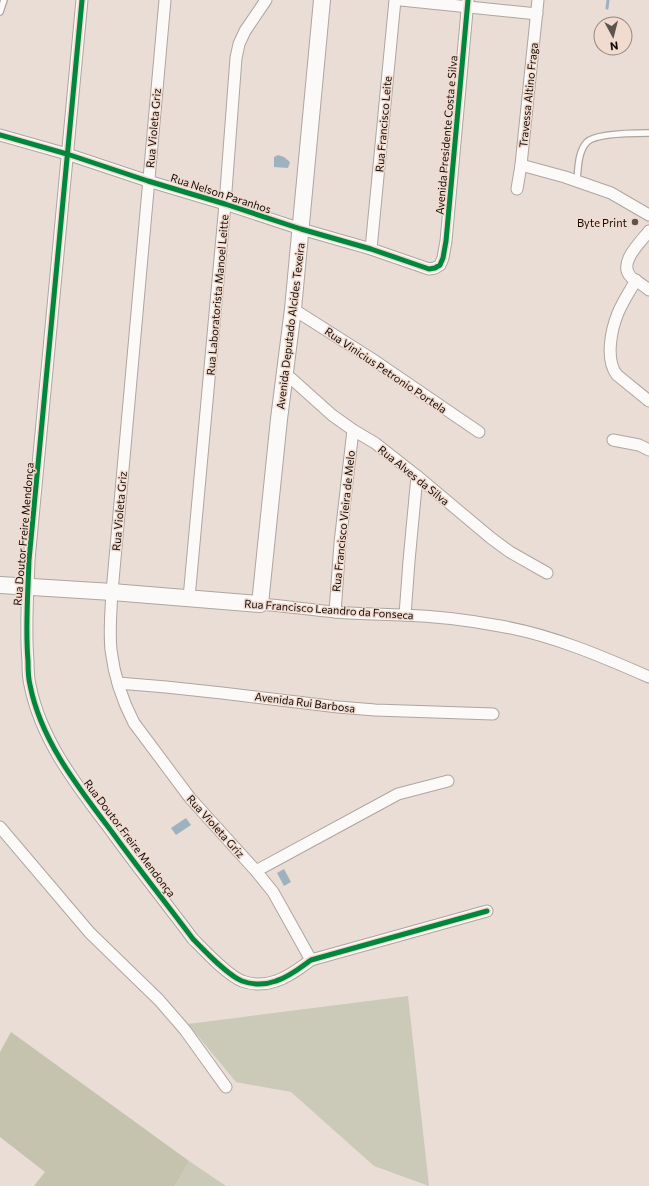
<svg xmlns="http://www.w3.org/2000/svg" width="649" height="1186" viewBox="0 0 649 1186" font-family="Commissioner,sans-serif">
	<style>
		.green { fill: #cbc9b7 }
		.forest { fill: #c5c3ad }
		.water { fill: #9db2be }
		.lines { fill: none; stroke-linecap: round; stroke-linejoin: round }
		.stream { stroke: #9db2be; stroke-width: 3 }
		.lane-casing { stroke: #aea5a0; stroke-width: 8 }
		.street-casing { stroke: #aea5a0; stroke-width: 13 }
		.secondary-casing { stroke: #aea5a0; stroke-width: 18 }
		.lane { stroke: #fcfaf9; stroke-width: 5.5 }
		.street { stroke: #fcfaf9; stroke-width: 11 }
		.secondary { stroke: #fcfaf9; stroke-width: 16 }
		.cycleway-casing { stroke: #f1dace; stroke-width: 8 }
		.cycleway { stroke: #00873e; stroke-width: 5 }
		.poi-dot { fill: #5d544f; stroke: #f1dace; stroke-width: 1.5 }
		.labels { text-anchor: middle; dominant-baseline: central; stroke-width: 3; stroke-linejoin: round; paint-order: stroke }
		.street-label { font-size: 11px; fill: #120b07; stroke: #f1dace }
		.poi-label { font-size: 11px; fill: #120b07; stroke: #f1dace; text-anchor: end }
	</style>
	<rect width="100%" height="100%" fill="#e9ddd6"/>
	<g class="green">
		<polygon points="408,996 429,1186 374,1166 291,1092 236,1082 188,1024"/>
		<polygon points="189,1161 226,1186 175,1186"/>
	</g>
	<polygon class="forest" points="11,1032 189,1161 175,1186 34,1186 45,1172 0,1137 0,1052"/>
	<g class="water">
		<polygon points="278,155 284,157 290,162 288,168 274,167 274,157"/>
		<polygon points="186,818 191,825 176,835 171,828"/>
		<polygon points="284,869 291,882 284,886 277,873"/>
	</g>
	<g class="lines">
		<polyline class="stream" points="607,8 608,0"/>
		<defs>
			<g id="lane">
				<polyline points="0,12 4,0"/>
				<path d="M577 181C578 169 578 151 587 142 596 133 636 133 649 133"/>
			</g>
			<g id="street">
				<path d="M82 0 29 560C28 594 25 627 28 661 28 669 28 677 30 685 41 741 78 787 112 832 138 868 166 903 193 939 205 951 227 975 242 981 253 985 265 985 276 981 289 977 300 968 311 960L487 911"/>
				<path d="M165 0 112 592C111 611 109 631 111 650 114 675 122 700 134 723L190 798 256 871 273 892 282 908 311 960"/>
				<polyline points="401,0 537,14"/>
				<polyline points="0,135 67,154 148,181 225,204 301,229 371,249 429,269 435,268 440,265 443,258 446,241 468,0"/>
				<polyline points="521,165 565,177 611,193 649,215"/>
				<polyline points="517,189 521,165 538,0"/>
				<path d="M649 231C641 242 617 263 631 277 636 281 643 285 649 290"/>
				<polyline points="371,249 395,0"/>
				<path d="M636 280C630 291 623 301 618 313 611 330 605 360 617 375L649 401"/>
				<polyline points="293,309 375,361 479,432"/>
				<polyline points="284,372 332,415 353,430 375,443 417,476 491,538 510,552 547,573"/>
				<polyline points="613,440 639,445 649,450"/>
				<polyline points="189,598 225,204 236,58 239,44 245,31 266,0"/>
				<path d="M260 604C286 606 311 610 336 612 358 614 381 614 403 615 435 616 468 620 500 626 552 635 601 656 649 677"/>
				<polyline points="335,612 340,543 353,430"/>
				<polyline points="405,615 409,561 417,476"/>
				<polyline points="118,683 166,687 222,693 338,707 375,710 493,714"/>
				<polyline points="0,827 90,933 159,1000 185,1030 226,1087"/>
				<polyline points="256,871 398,794 448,781"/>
			</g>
			<polyline id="secondary" points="0,585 112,592 260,604 279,419 293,309 322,0"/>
		</defs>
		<use href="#lane" class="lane-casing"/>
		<use href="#street" class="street-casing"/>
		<use href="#secondary" class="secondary-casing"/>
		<use href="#lane" class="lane"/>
		<use href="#street" class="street"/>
		<use href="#secondary" class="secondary"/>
		<defs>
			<g id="cycleway">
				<path d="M82 0 29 560C28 594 25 627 28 661 28 669 28 677 30 685 41 741 78 787 112 832 138 868 166 903 193 939 205 951 227 975 242 981 253 985 265 985 276 981 289 977 300 968 311 960L487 911"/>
				<polyline points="0,135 67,154 148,181 225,204 301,229 371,249 429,269 435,268 440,265 443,258 446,241 468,0"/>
			</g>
		</defs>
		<use href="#cycleway" class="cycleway-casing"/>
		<use href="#cycleway" class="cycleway"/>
	</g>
	<circle class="poi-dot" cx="635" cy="222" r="4"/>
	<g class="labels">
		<g class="street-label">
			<text transform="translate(528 95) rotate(-84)">Travessa Altino Fraga</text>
			<text transform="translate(383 124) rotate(-85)">Rua Francisco Leite</text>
			<text transform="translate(153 128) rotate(-85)">Rua Violeta Griz</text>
			<text transform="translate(446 135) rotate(-85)">Avenida Presidente Costa e Silva</text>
			<text transform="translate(221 193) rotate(18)">Rua Nelson Paranhos</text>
			<text transform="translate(217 295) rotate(-85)">Rua Laboratorista Manoel Leitte</text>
			<text transform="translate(290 326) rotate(-83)">Avenida Deputado Alcides Texeira</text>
			<text transform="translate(386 370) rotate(34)">Rua Vinicius Petronio Portela</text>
			<text transform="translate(414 475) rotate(39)">Rua Alves da Silva</text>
			<text transform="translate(119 511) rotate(-85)">Rua Violeta Griz</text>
			<text transform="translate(343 521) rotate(-84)">Rua Francisco Vieira de Melo</text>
			<text transform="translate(23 534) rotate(-85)">Rua Doutor Freire Mendonça</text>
			<text transform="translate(329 609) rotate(4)">Rua Francisco Leandro da Fonseca</text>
			<text transform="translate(305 702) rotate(7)">Avenida Rui Barbosa</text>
			<text transform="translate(216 826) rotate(48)">Rua Violeta Griz</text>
			<text transform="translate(130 838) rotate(53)">Rua Doutor Freire Mendonça</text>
		</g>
		<g class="poi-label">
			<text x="627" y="222">Byte Print</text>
		</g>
	</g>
	<g transform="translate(613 36) rotate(173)"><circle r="19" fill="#f1dace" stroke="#98877e"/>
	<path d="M0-3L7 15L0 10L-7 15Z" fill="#5d544f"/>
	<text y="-6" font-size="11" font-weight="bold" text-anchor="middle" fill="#120b07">N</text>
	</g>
</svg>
